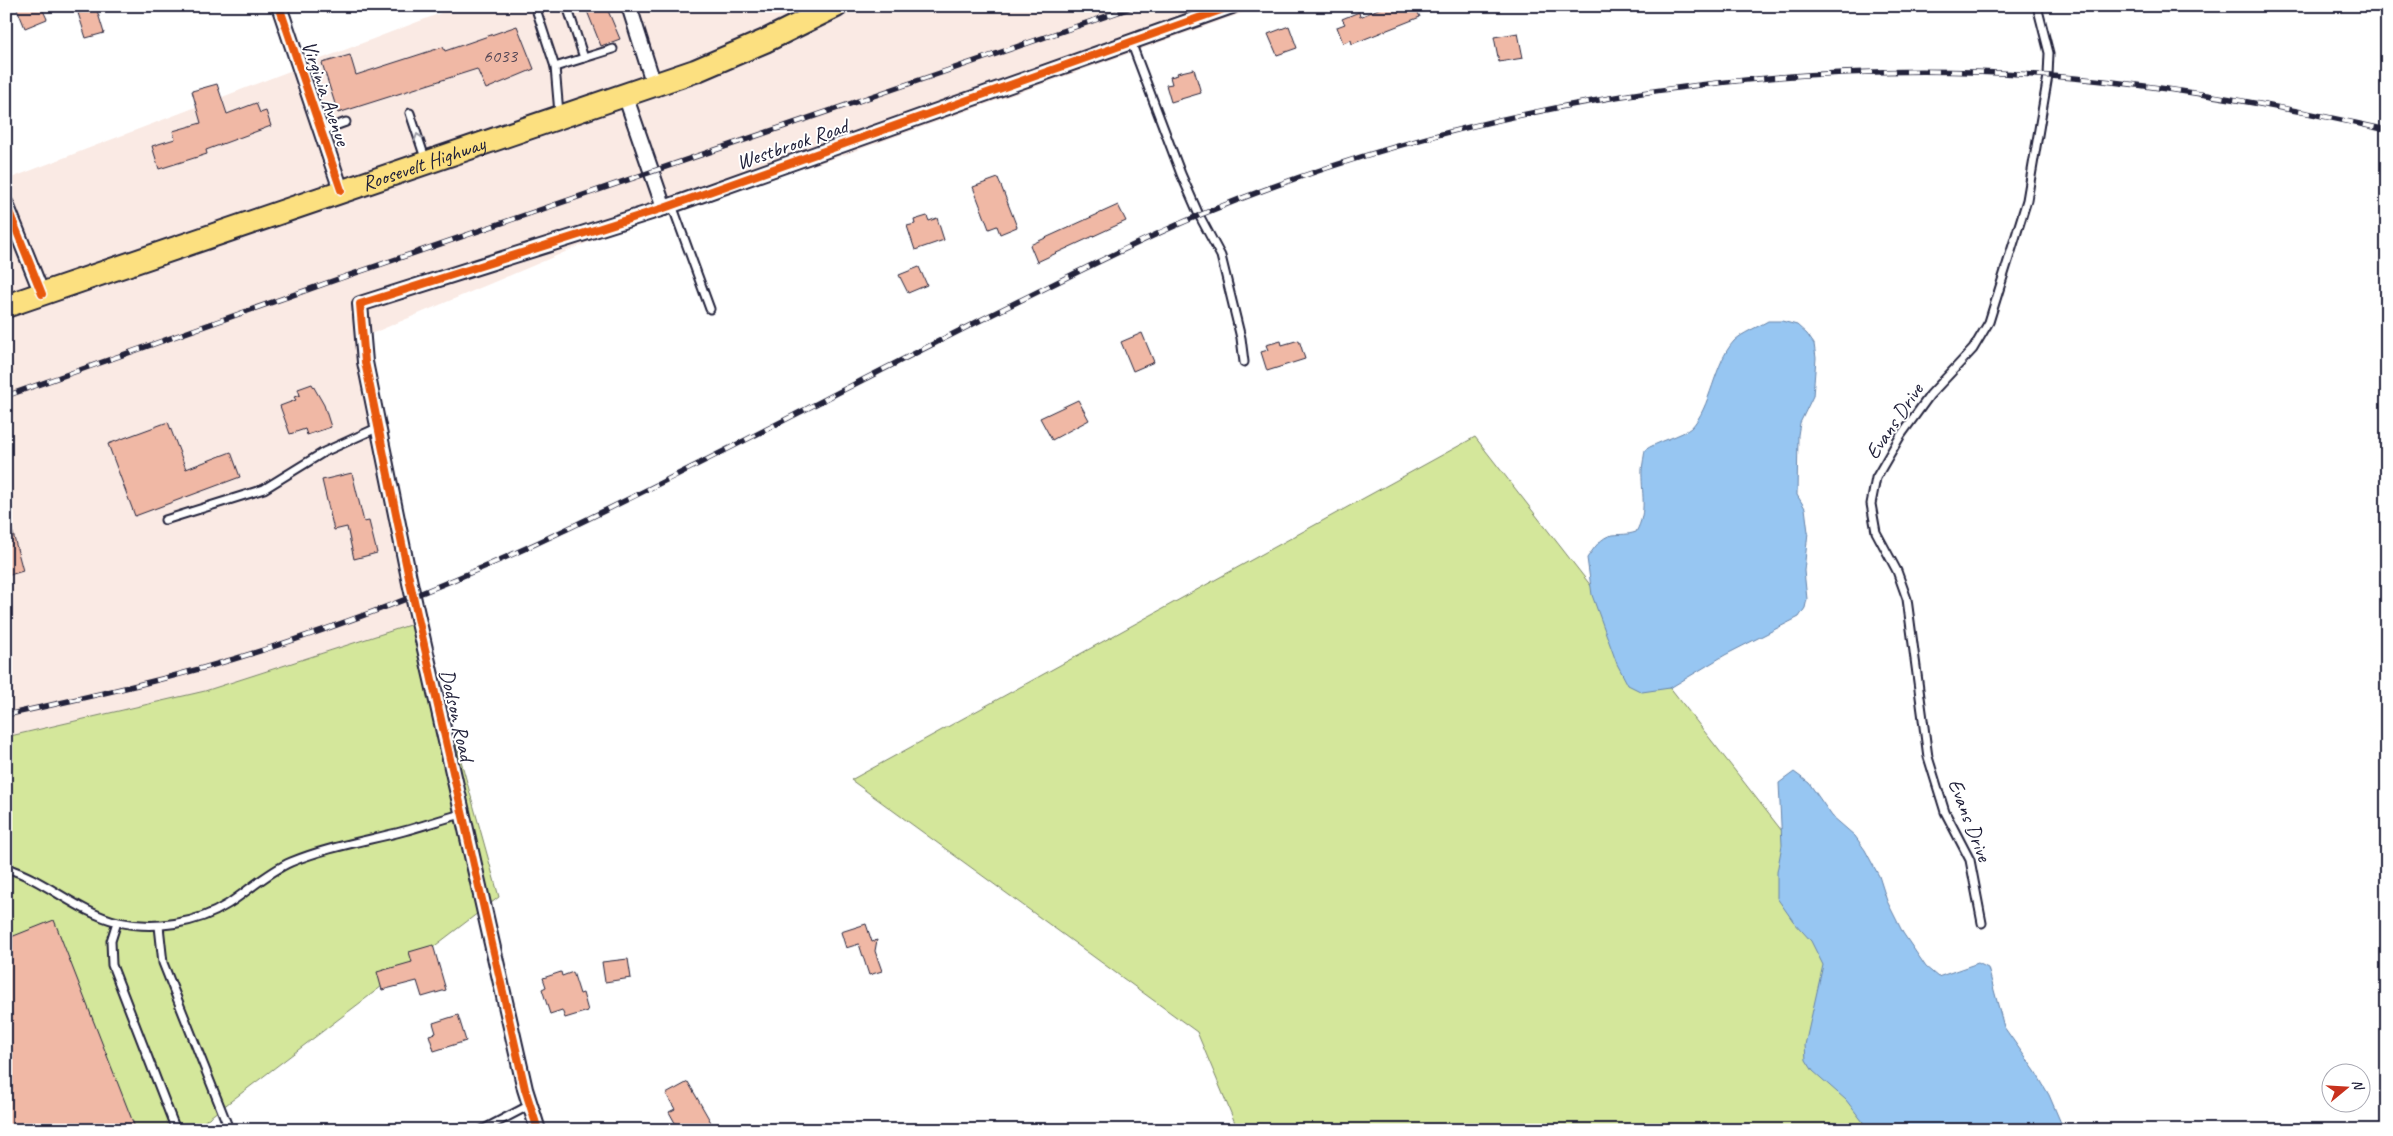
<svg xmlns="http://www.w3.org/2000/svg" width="2393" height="1136" viewBox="0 0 2393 1136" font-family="Caveat,sans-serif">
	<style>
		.built { fill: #faeae4 }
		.green { fill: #d4e79b; stroke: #7b846b }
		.water { fill: #97c6f2; stroke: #6884a9 }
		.building { fill: #f0b8a5; stroke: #22223b }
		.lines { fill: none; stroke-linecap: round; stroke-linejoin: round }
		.service-casing { stroke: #22223b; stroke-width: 11 }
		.minor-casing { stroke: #22223b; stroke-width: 18 }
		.primary-casing { stroke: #22223b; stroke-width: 26 }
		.service { stroke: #fff; stroke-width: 7 }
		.minor { stroke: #fff; stroke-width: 14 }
		.primary { stroke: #fce080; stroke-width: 22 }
		.rail-casing { stroke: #22223b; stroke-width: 5.5 }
		.rail { stroke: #fff; stroke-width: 4; stroke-dasharray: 11; stroke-linecap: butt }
		.cycleway-casing { stroke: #fff; stroke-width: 11 }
		.cycleway { stroke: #e8590c; stroke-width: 8 }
		.oneway { stroke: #9c9ca7 }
		.labels { text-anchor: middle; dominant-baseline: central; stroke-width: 4; stroke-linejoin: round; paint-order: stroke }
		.number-label { font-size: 19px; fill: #564856 }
		.street-label { font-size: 21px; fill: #22223b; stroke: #fff }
	</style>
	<rect width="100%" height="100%" fill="#fff"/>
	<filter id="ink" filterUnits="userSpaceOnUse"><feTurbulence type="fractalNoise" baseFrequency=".02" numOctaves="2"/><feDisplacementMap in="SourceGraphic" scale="10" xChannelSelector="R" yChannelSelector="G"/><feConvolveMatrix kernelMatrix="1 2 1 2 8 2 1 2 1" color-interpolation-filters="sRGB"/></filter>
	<g filter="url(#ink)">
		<polygon class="built" points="459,6 1262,6 835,158 641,220 366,336 422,621 205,691 6,737 6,180"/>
		<g class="green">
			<polygon points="1475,437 1810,867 2024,1130 1238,1130 1197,1032 851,780"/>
			<polygon points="422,621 499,897 193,1130 6,1130 6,737 205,691"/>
		</g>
		<g class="water">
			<path d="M1768 321H1782L1797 325 1807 334 1814 344 1816 358 1813 396 1800 423 1798 435 1797 495 1805 508 1808 532 1804 571 1807 599 1805 608 1799 617 1725 655 1670 688 1642 692 1628 685 1617 664 1592 595 1587 558C1593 550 1601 536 1613 535 1622 534 1627 535 1636 532 1648 511 1641 492 1642 469 1643 463 1644 456 1645 450 1656 442 1683 435 1691 428 1711 408 1714 363 1734 341 1742 333 1758 327 1768 321Z"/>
			<polygon points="1794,772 1809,783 1832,816 1855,836 1865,850 1879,876 1887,901 1903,933 1926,967 1938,977 1978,963 1988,968 2004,1027 2035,1071 2049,1095 2064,1130 1869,1130 1846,1100 1813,1071 1806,1060 1805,1045 1823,965 1811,941 1793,921 1777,898 1777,872 1782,845 1779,783"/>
		</g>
		<g class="building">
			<polygon points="16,6 41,6 47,19 25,28"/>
			<polygon points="585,6 606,6 620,39 601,46"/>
			<polygon points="1385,6 1415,6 1420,17 1352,44 1351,40 1343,43 1337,27 1345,24 1342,19 1359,12 1360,17"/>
			<polygon points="96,7 104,33 86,38 78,13"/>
			<polygon points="517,26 534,69 486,89 477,69 338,113 322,63 350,55 356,75 443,47 445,51"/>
			<polygon points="1289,26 1297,48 1277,55 1268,34"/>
			<polygon points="1518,33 1523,58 1499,62 1494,37"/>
			<polygon points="1194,69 1201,93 1171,102 1166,85 1172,84 1170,77 1178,75 1177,73"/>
			<polygon points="217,84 227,114 256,103 260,113 266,111 271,126 206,150 207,154 159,169 152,146 175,139 173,131 201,123 192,91"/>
			<polygon points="998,178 1017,227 1000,234 997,226 989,229 973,187"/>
			<polygon points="1118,205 1126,221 1037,262 1030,245"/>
			<polygon points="927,216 929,221 937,218 944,240 915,250 907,226 915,224 914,220"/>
			<polygon points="919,267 927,285 908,293 899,275"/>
			<polygon points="1142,333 1154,362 1133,371 1121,342"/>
			<polygon points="1299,340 1305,359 1267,371 1261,352 1268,350 1266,345 1281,341 1282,345"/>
			<polygon points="312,384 324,405 331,427 307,435 305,429 290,434 280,406 296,400 294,397 300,395 298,389"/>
			<polygon points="1078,400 1089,420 1052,440 1040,418"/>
			<polygon points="168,422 186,469 231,452 240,477 135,516 108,444"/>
			<polygon points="352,473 364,522 369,521 377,553 354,559 347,527 334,530 322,480"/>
			<polygon points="11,526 23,571 6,576 6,527"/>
			<polygon points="54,920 136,1130 6,1130 6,939"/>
			<polygon points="866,924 872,942 877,940 875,951 882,971 869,975 859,944 846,948 841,932"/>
			<polygon points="433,945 446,990 422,997 417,981 382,990 377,972 412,962 409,952"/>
			<polygon points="628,959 631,978 605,982 602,962"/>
			<polygon points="561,972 562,976 573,972 580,994 583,993 588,1011 565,1018 562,1010 550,1014 542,989 546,987 543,978"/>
			<polygon points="458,1015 466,1041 434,1051 429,1035 436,1033 433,1023"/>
			<polygon points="688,1082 712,1124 702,1130 679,1130 669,1112 675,1109 666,1094"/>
		</g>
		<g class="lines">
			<defs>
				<g id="service">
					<polyline points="535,6 555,67 559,113"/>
					<polyline points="567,6 584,58"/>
					<polyline points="1131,42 1181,174 1199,215 1221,256 1241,338 1244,362"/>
					<polyline points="555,67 613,49"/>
					<polyline points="410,113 426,161"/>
					<polyline points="321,131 346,122"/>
					<polyline points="672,205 710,309"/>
					<polyline points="165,520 264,489 324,452 379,427"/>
					<path d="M6 868C46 880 77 912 118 922 154 930 197 924 228 904 248 891 268 872 291 862 327 847 366 841 404 831 423 826 442 819 462 814"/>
					<polyline points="117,922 111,941 112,965 176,1130"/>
					<polyline points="1982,923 1970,860 1945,812 1928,757 1907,599 1897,571 1876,532 1871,504 1876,478 1901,435 1930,395 1973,349 1989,322 2027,200 2048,76 2049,53 2037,6"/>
					<polyline points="159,926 163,963 227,1124 214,1130"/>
					<polyline points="482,1130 530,1105"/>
				</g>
				<g id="minor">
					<polyline points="279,6 341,190"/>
					<polyline points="629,6 654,85"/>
					<polyline points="625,95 664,208"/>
					<polyline points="6,204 42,294"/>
					<polyline points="538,1130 525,1089 410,583 365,362 360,304 664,208 1232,6"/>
				</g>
				<g id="primary">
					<path id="s1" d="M6 306 695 71 765 41 836 6"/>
				</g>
			</defs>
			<use href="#service" class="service-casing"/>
			<use href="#minor" class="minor-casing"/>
			<use href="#primary" class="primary-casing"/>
			<use href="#service" class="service"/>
			<use href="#minor" class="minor"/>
			<use href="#primary" class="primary"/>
			<defs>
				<g id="rail">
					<polyline points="6,396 341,278 1136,6"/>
					<path d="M6 715C92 696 179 677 263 650 366 617 469 576 567 529 719 456 867 376 1017 302 1078 272 1138 241 1200 215 1463 106 1766 55 2051 76 2164 85 2276 105 2387 130"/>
				</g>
			</defs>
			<use href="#rail" class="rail-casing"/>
			<use href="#rail" class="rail"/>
			<defs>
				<g id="cycleway">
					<polyline points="279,6 341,190"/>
					<polyline points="6,204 42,294"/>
					<polyline points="538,1130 525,1089 410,583 365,362 360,304 664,208 1232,6"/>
				</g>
			</defs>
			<use href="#cycleway" class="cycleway-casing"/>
			<use href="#cycleway" class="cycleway"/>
		</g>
		<defs><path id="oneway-chevron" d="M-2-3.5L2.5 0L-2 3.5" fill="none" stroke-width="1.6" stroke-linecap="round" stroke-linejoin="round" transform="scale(1.25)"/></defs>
		<use class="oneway" href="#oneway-chevron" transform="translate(418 137) rotate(-109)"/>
	</g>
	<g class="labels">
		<g class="number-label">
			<text x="500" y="56">6033</text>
		</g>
		<g class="street-label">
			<text transform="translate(326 93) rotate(71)">Virginia Avenue</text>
			<text transform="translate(792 144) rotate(-19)">Westbrook Road</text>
			<text stroke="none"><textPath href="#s1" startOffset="441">Roosevelt Highway</textPath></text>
			<text transform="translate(1894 421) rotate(-56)">Evans Drive</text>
			<text transform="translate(457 715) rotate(77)">Dodson Road</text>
			<text transform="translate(1970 820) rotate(69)">Evans Drive</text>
		</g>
	</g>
	<rect width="2393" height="1136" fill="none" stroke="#fff" stroke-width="25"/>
	<rect x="12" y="12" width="2368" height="1111" fill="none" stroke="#22223b" stroke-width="2" filter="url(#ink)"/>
	<g transform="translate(2346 1088) rotate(72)"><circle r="24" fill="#ffffff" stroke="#a7a7b1"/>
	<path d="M0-4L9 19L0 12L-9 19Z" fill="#c8321e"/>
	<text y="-8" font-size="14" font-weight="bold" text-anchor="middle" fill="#22223b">N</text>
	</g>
</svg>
